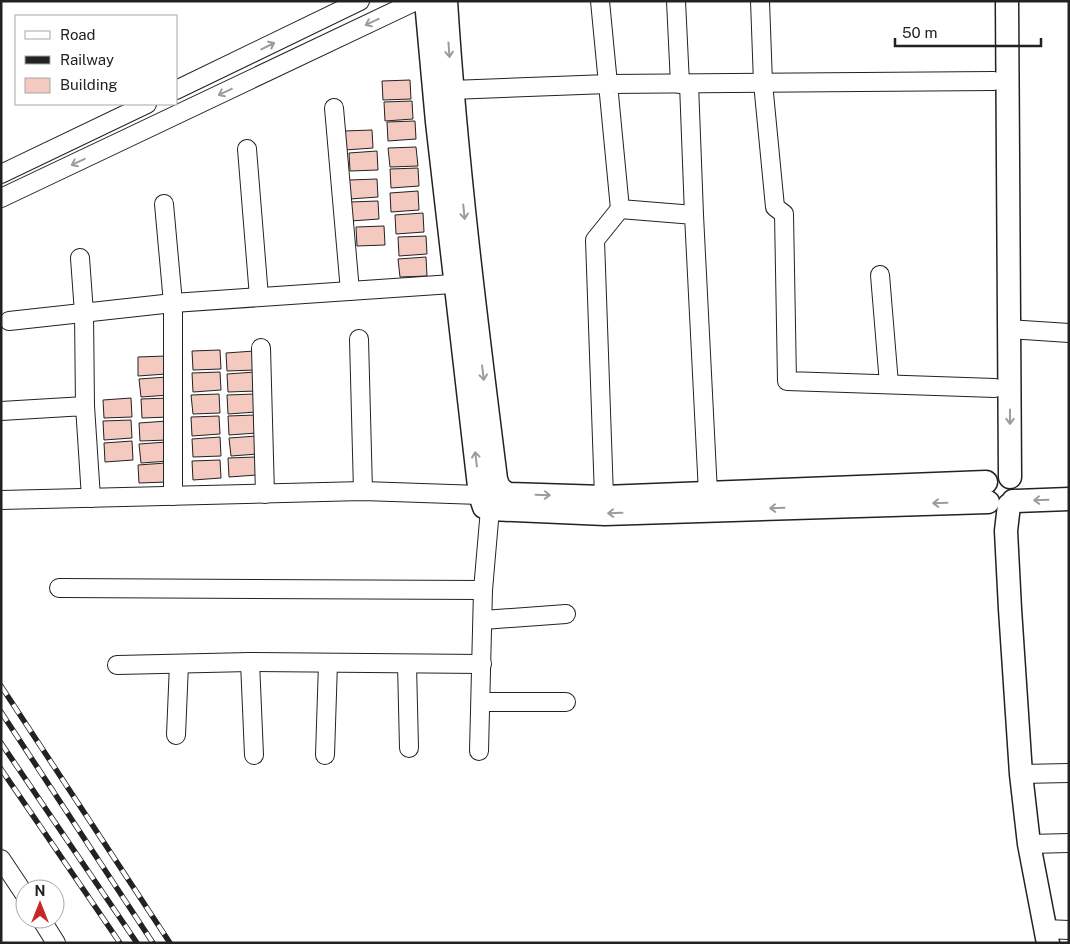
<svg xmlns="http://www.w3.org/2000/svg" width="1070" height="944" viewBox="0 0 1070 944" font-family="'Public Sans',sans-serif">
	<style>
		.building { fill: #f3c9c0; stroke: #222 }
		.lines { fill: none; stroke-linecap: round; stroke-linejoin: round }
		.minor-casing { stroke: #222; stroke-width: 20 }
		.tertiary-casing { stroke: #222; stroke-width: 25 }
		.minor { stroke: #fff; stroke-width: 18 }
		.tertiary { stroke: #fff; stroke-width: 22 }
		.rail-casing { stroke: #222; stroke-width: 5.5 }
		.rail { stroke: #fff; stroke-width: 4; stroke-dasharray: 11; stroke-linecap: butt }
		.oneway { stroke: #9c9c9c }
	</style>
	<rect width="100%" height="100%" fill="#fff"/>
	<g class="building">
		<polygon points="410,80 411,99 383,100 382,81"/>
		<polygon points="412,101 413,119 385,121 384,102"/>
		<polygon points="415,121 416,139 388,141 387,122"/>
		<polygon points="372,130 373,148 345,150 344,131"/>
		<polygon points="416,147 418,166 390,167 388,148"/>
		<polygon points="377,151 378,170 350,171 349,153"/>
		<polygon points="418,168 419,186 391,188 390,169"/>
		<polygon points="377,179 378,197 350,199 349,180"/>
		<polygon points="418,191 419,210 391,212 390,193"/>
		<polygon points="378,201 379,219 351,221 350,202"/>
		<polygon points="423,213 424,232 396,234 395,215"/>
		<polygon points="384,226 385,245 357,246 356,227"/>
		<polygon points="426,236 427,254 399,256 398,237"/>
		<polygon points="426,257 427,276 400,277 398,259"/>
		<polygon points="220,350 221,369 193,370 192,351"/>
		<polygon points="254,351 255,370 227,371 226,353"/>
		<polygon points="166,356 166,374 138,376 138,357"/>
		<polygon points="220,372 221,390 193,392 192,373"/>
		<polygon points="255,372 256,391 228,392 227,374"/>
		<polygon points="167,377 169,395 141,397 139,379"/>
		<polygon points="219,394 220,413 193,414 191,395"/>
		<polygon points="255,394 256,412 228,414 227,395"/>
		<polygon points="131,398 132,417 104,418 103,400"/>
		<polygon points="169,398 169,417 142,418 141,399"/>
		<polygon points="256,415 257,433 229,435 228,416"/>
		<polygon points="219,416 220,434 192,436 191,417"/>
		<polygon points="131,420 132,438 104,440 103,421"/>
		<polygon points="167,421 168,440 140,441 139,423"/>
		<polygon points="257,436 258,454 231,456 229,438"/>
		<polygon points="220,437 221,456 193,457 192,439"/>
		<polygon points="132,441 133,460 105,462 104,443"/>
		<polygon points="167,442 169,461 141,463 139,444"/>
		<polygon points="256,457 257,475 229,477 228,458"/>
		<polygon points="220,460 221,478 193,480 192,461"/>
		<polygon points="166,463 167,482 139,483 138,465"/>
	</g>
	<g class="lines">
		<defs>
			<g id="minor">
				<polyline points="676,1 680,84"/>
				<polyline points="760,1 763,83 775,207 784,214 787,381 995,388"/>
				<polyline points="689,84 694,215"/>
				<polyline points="176,90 360,1"/>
				<polyline points="451,90 608,84 600,1"/>
				<polyline points="334,108 350,291"/>
				<polyline points="247,149 259,297"/>
				<polyline points="1,174 147,104"/>
				<polyline points="1,198 416,1"/>
				<polyline points="164,204 173,303 173,496"/>
				<polyline points="80,258 84,313 85,406"/>
				<polyline points="880,275 889,384"/>
				<polyline points="9,321 173,303 467,283"/>
				<polyline points="1009,329 1069,333"/>
				<polyline points="359,339 363,491"/>
				<polyline points="261,348 265,494"/>
				<polyline points="1,411 85,406 91,498"/>
				<polyline points="708,493 694,215 620,209 608,84 994,81"/>
				<polyline points="604,497 595,240 620,209"/>
				<polyline points="1,500 363,491 480,495"/>
				<polyline points="59,588 483,590 490,509 494,498"/>
				<polyline points="483,620 566,614"/>
				<polyline points="250,662 254,755"/>
				<polyline points="407,664 409,748"/>
				<polyline points="117,665 250,662 482,664"/>
				<polyline points="481,702 566,702"/>
				<polyline points="176,735 179,664"/>
				<polyline points="479,751 483,590"/>
				<polyline points="325,755 328,663"/>
				<polyline points="1021,774 1069,773"/>
				<polyline points="1029,844 1069,843"/>
				<polyline points="1,859 25,895"/>
				<polyline points="41,919 56,943"/>
				<polyline points="1045,929 1069,930"/>
			</g>
			<g id="tertiary">
				<polyline points="426,1 437,122 480,495 484,507 490,509 605,514 988,502"/>
				<path d="M446 1C456 161 476 320 496 479 498 487 501 491 509 494L604 497 986 482"/>
				<polyline points="1007,1 1010,477"/>
				<polyline points="1013,501 1069,499"/>
				<polyline points="1009,505 1006,531 1010,609 1021,774 1029,844 1048,943"/>
			</g>
		</defs>
		<use href="#minor" class="minor-casing"/>
		<use href="#tertiary" class="tertiary-casing"/>
		<use href="#minor" class="minor"/>
		<use href="#tertiary" class="tertiary"/>
		<defs>
			<g id="rail">
				<polyline points="1,686 170,943"/>
				<polyline points="1,712 153,943"/>
				<polyline points="1,743 137,943"/>
				<polyline points="1,769 120,943"/>
			</g>
		</defs>
		<use href="#rail" class="rail-casing"/>
		<use href="#rail" class="rail"/>
	</g>
	<defs><path id="oneway-shaft" d="M-6 0H5M1.5-3L5.5 0L1.5 3" fill="none" stroke-width="1.6" stroke-linecap="round" stroke-linejoin="round" transform="scale(1.25)"/></defs>
	<g class="oneway">
		<use href="#oneway-shaft" transform="translate(372 22) rotate(155)"/>
		<use href="#oneway-shaft" transform="translate(268 46) rotate(-26)"/>
		<use href="#oneway-shaft" transform="translate(449 50) rotate(86)"/>
		<use href="#oneway-shaft" transform="translate(225 92) rotate(155)"/>
		<use href="#oneway-shaft" transform="translate(78 162) rotate(155)"/>
		<use href="#oneway-shaft" transform="translate(464 212) rotate(84)"/>
		<use href="#oneway-shaft" transform="translate(483 373) rotate(83)"/>
		<use href="#oneway-shaft" transform="translate(1010 417) rotate(90)"/>
		<use href="#oneway-shaft" transform="translate(476 459) rotate(-97)"/>
		<use href="#oneway-shaft" transform="translate(543 495) rotate(2)"/>
		<use href="#oneway-shaft" transform="translate(1041 500) rotate(178)"/>
		<use href="#oneway-shaft" transform="translate(940 503) rotate(178)"/>
		<use href="#oneway-shaft" transform="translate(777 508) rotate(178)"/>
		<use href="#oneway-shaft" transform="translate(615 513) rotate(178)"/>
	</g>
	<rect width="1070" height="944" fill="none" stroke="#222222" stroke-width="5"/>
	<rect x="15" y="15" width="162" height="90" fill="#ffffff" stroke="#a7a7a7"/>
	<rect x="25" y="31" width="25" height="8" fill="#ffffff" stroke="#a7a7a7"/>
	<text x="60" y="40" font-size="15" fill="#222222">Road</text>
	<rect x="25" y="56" width="25" height="8" fill="#222222" stroke="#a7a7a7"/>
	<text x="60" y="65" font-size="15" fill="#222222">Railway</text>
	<rect x="25" y="78" width="25" height="15" fill="#f3c9c0" stroke="#a7a7a7"/>
	<text x="60" y="90" font-size="15" fill="#222222">Building</text>
	<g transform="translate(40 904)"><circle r="24" fill="#ffffff" stroke="#a7a7a7"/>
	<path d="M0-4L9 19L0 12L-9 19Z" fill="#c62828"/>
	<text y="-8" font-size="14" font-weight="bold" text-anchor="middle" fill="#222222">N</text>
	</g>
	<path d="M895 38v8h146v-8" fill="none" stroke="#222222" stroke-width="2.5"/>
	<text x="902" y="38" font-size="15" fill="#222222" stroke="#ffffff" stroke-width="4" paint-order="stroke">50 m</text>
</svg>
